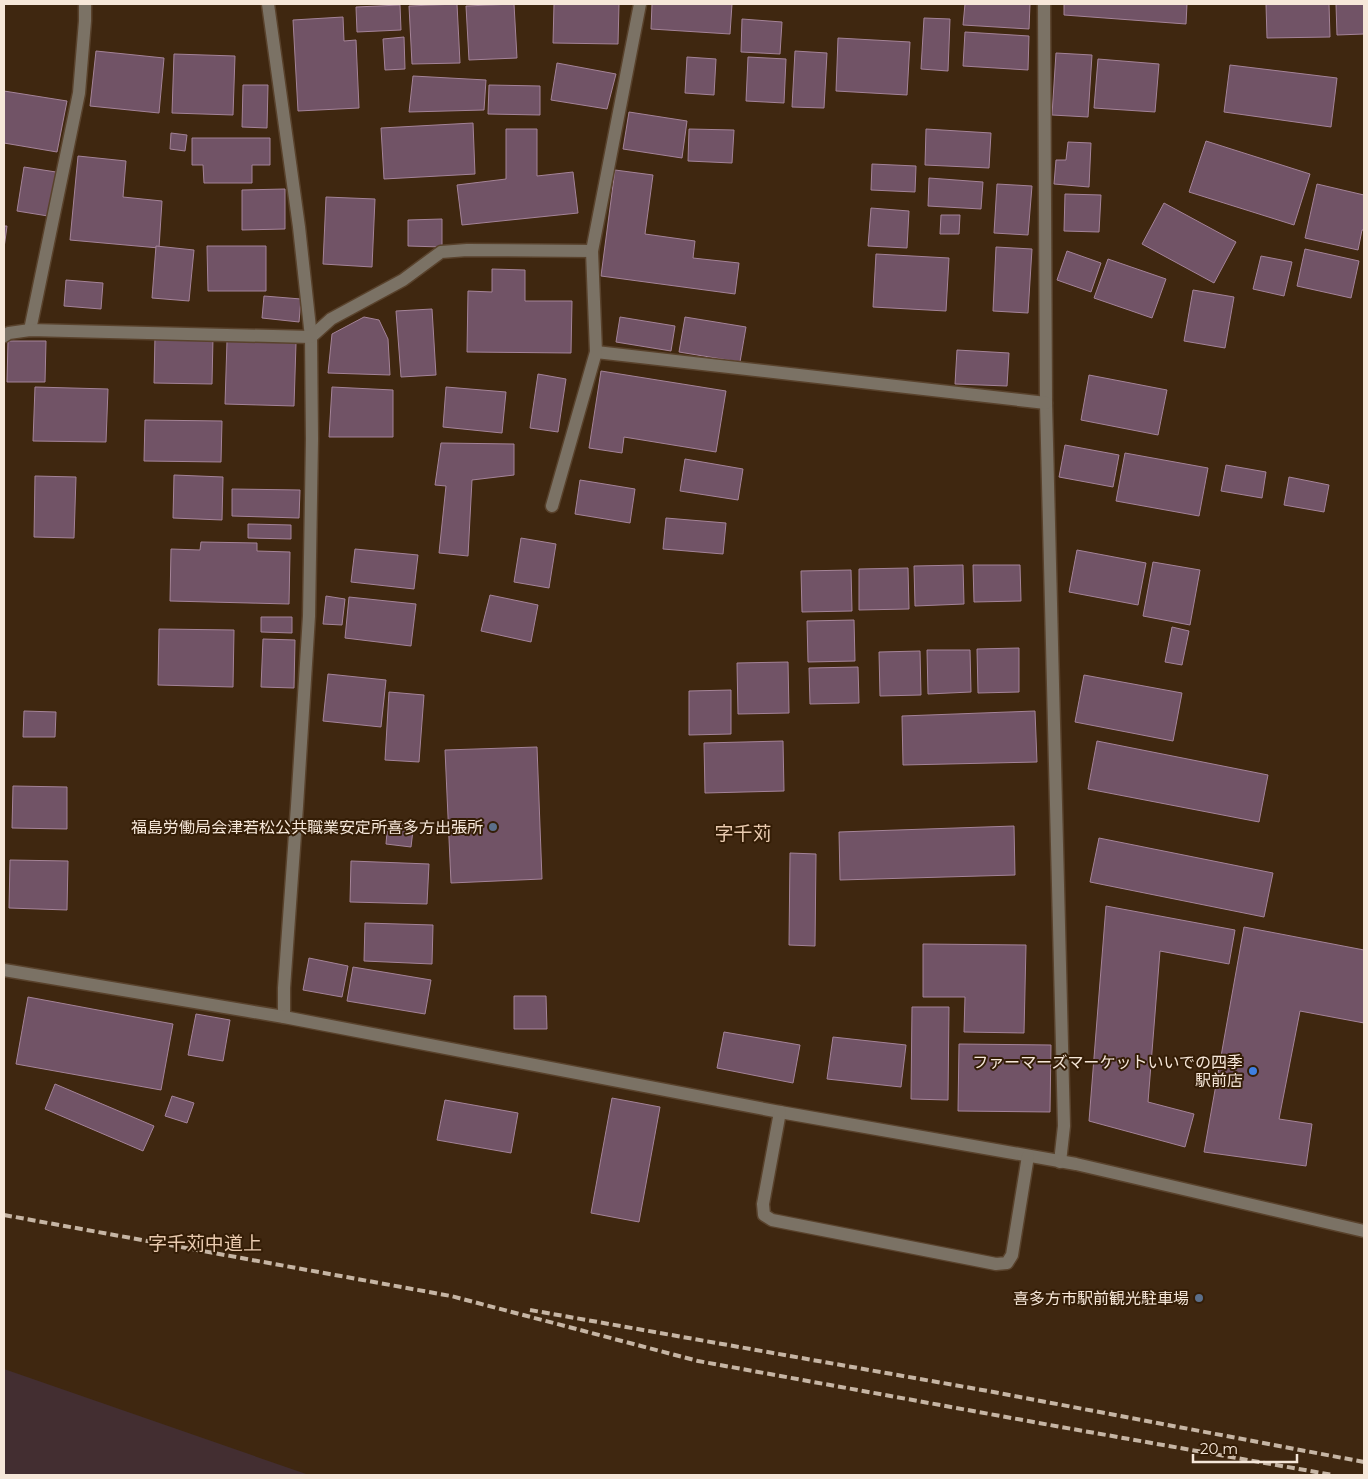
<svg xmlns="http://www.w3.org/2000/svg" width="1368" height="1479" viewBox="0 0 1368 1479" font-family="Montserrat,'Noto Sans JP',sans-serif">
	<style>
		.industrial { fill: #432e31 }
		.building { fill: #715366; stroke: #a48398 }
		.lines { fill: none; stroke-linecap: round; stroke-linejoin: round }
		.minor-casing { stroke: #59422c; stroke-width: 15 }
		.minor { stroke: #7b7265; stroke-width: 12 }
		.rail { stroke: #c6b5a4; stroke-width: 4; stroke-dasharray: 8 4; stroke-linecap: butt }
		.service-dot { fill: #5c6f8a; stroke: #341d06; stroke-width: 2 }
		.shop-dot { fill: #3f7fe0; stroke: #341d06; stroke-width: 2 }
		.labels { text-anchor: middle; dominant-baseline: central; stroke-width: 4; stroke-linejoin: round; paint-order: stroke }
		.poi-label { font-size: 16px; fill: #f6e7d9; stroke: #341d06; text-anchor: end }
		.quarter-label { font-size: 19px; fill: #e9caaf; stroke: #341d06 }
	</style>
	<rect width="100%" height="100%" fill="#3f2710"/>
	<polygon class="industrial" points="4,1369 309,1475 4,1475"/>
	<g class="building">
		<polygon points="457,4 460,63 412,64 409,6"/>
		<polygon points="514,4 517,58 469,60 466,6"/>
		<polygon points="554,4 619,4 618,44 553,43"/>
		<polygon points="652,4 732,4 730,34 651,29"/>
		<polygon points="965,4 1030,4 1029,29 963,25"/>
		<polygon points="1064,4 1187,4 1186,24 1064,15"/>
		<polygon points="1266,4 1329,4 1330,37 1267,38"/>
		<polygon points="1336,4 1364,4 1364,34 1337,35"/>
		<polygon points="400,5 401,30 357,32 356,7"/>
		<polygon points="343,17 344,41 356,40 359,108 298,111 293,20"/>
		<polygon points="924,18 950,19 948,71 921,69"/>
		<polygon points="742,19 782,22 780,54 741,52"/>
		<polygon points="965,32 1029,36 1028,70 963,66"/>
		<polygon points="404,37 405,69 385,70 383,39"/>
		<polygon points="838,38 910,42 907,95 836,91"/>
		<polygon points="96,51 164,58 159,113 90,106"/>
		<polygon points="795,51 827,53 824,108 792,107"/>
		<polygon points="1056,53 1092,55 1088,117 1052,115"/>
		<polygon points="174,54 235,56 233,115 172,113"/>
		<polygon points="687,57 716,59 714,95 685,93"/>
		<polygon points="748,57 786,59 784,103 746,101"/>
		<polygon points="1098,59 1159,64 1155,112 1094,108"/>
		<polygon points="557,63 616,74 607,109 551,100"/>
		<polygon points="1230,65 1337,78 1331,127 1224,112"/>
		<polygon points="413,76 486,80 484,110 409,112"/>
		<polygon points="243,85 268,85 267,128 242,127"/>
		<polygon points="489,85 540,86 540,115 488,114"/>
		<polygon points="4,91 67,101 57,152 4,143"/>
		<polygon points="629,112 687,121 682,158 623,149"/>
		<polygon points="473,123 475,174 384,179 381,128"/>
		<polygon points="506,129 537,129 537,176 573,172 578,213 462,225 457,185 506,179"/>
		<polygon points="689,129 734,130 732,163 688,161"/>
		<polygon points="926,129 991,133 989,168 925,165"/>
		<polygon points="171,133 187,135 185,151 170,149"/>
		<polygon points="192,138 270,138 270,165 252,165 252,183 204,183 203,165 192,165"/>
		<polygon points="1206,141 1310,174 1294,225 1189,192"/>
		<polygon points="1068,142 1091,143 1089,187 1054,184 1056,160 1066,160"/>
		<polygon points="78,156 126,161 123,197 162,201 159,248 70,240"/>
		<polygon points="872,164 916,166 915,192 871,190"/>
		<polygon points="24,167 56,172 48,216 17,211"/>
		<polygon points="615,170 653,175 645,234 695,241 693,258 739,263 735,294 601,276"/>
		<polygon points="929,178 983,182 981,209 928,206"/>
		<polygon points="997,184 1032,186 1028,235 994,233"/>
		<polygon points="1317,184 1364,195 1364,230 1362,230 1358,250 1305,238"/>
		<polygon points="285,189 285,229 242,230 242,190"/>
		<polygon points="1065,194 1101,195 1099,232 1064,231"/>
		<polygon points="326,197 375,199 372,267 323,264"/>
		<polygon points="1164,203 1236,242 1214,283 1142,244"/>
		<polygon points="871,208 909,211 907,248 868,246"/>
		<polygon points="941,215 960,215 959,234 940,234"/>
		<polygon points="442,219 442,247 408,246 408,220"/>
		<polygon points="4,226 7,226 4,248"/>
		<polygon points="156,246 194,250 189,301 152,298"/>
		<polygon points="207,246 266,246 266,291 208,291"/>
		<polygon points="996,247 1032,249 1028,313 993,311"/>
		<polygon points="1305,249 1359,261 1351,298 1297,286"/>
		<polygon points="1067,251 1101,263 1091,292 1057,280"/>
		<polygon points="876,254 949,258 946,311 873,307"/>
		<polygon points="1261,256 1292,262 1284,296 1253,289"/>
		<polygon points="1108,259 1166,279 1152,318 1094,298"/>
		<polygon points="492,269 525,270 525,301 572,301 571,353 467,352 468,291 492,292"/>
		<polygon points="66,280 103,283 101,309 64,306"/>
		<polygon points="1193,290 1234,297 1225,348 1184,341"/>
		<polygon points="264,296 301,299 299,322 262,318"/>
		<polygon points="432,309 436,375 401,377 396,311"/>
		<polygon points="364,317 379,320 388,339 390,375 328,373 332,334"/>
		<polygon points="620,317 675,326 671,351 616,342"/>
		<polygon points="685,317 746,327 740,362 679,352"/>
		<polygon points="155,336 213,337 212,384 154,383"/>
		<polygon points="8,341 46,341 45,382 7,382"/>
		<polygon points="227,341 296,343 294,406 225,404"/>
		<polygon points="957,350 1009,353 1007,386 955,384"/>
		<polygon points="601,371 726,391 716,452 624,437 622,453 589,448"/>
		<polygon points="538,374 566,379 558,432 530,428"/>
		<polygon points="1089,375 1167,390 1158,435 1081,420"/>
		<polygon points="35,387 108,389 106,442 33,441"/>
		<polygon points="332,387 393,390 393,437 329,437"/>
		<polygon points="446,387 506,392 502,433 443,427"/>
		<polygon points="145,420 222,421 221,462 144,461"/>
		<polygon points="441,443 514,444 514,475 472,480 468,556 439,553 446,486 435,485"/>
		<polygon points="1065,445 1119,455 1113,487 1059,477"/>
		<polygon points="1125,453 1208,468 1199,516 1116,501"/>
		<polygon points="685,459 743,469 738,500 680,491"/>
		<polygon points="1226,465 1266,472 1262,498 1221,491"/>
		<polygon points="174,475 223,477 222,520 173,518"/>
		<polygon points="35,476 76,477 74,538 34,537"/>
		<polygon points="1289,477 1329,485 1324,512 1284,505"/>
		<polygon points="580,480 635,489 630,523 575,514"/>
		<polygon points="232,489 300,490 299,518 232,516"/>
		<polygon points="666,518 726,523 723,554 663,549"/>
		<polygon points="248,524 291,525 291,539 248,538"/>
		<polygon points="521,538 556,544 549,588 514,582"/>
		<polygon points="201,542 257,543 257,551 290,552 289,604 170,601 171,549 200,550"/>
		<polygon points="355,549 418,555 414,589 351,582"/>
		<polygon points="1077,550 1146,563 1138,605 1069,592"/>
		<polygon points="1153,562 1200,570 1190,625 1143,616"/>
		<polygon points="963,565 964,604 915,606 914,566"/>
		<polygon points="973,565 1020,565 1021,601 974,602"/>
		<polygon points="908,568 909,609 859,610 859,569"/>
		<polygon points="851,570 852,611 802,612 801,571"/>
		<polygon points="490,595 538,605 531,642 481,631"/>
		<polygon points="326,596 345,599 342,625 323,624"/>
		<polygon points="349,597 416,604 411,646 345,638"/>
		<polygon points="261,617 292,617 292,633 261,632"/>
		<polygon points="854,620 855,661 808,662 807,621"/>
		<polygon points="1172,627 1189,631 1182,665 1165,662"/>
		<polygon points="159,629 234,630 233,687 158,685"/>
		<polygon points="263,639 295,640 294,688 261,687"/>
		<polygon points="1019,648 1019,692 978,693 977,649"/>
		<polygon points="927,650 970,650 971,692 928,694"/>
		<polygon points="920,651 921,695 880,696 879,652"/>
		<polygon points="788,662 789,713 738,714 737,663"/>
		<polygon points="858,667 859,703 810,704 809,668"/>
		<polygon points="328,674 386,680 381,727 323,721"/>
		<polygon points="1084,675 1182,693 1173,741 1075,722"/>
		<polygon points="731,690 731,734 689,735 689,691"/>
		<polygon points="389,692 424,695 419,762 385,760"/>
		<polygon points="24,711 56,712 55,737 23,737"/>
		<polygon points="1035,711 1037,762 903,765 902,716"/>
		<polygon points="783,741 784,791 705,793 704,743"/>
		<polygon points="1097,741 1268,775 1259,822 1088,789"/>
		<polygon points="537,747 542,879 451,883 445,750"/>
		<polygon points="13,786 67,787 67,829 12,828"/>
		<polygon points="388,820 414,822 411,847 386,844"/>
		<polygon points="1014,826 1015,875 840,880 839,832"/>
		<polygon points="1099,838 1273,873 1264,917 1090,882"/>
		<polygon points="790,853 816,854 815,946 789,945"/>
		<polygon points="10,860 68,861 67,910 9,908"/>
		<polygon points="351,861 429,864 427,904 350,902"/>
		<polygon points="1106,906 1235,930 1229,964 1160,951 1148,1102 1194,1114 1185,1147 1089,1121"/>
		<polygon points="365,923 433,925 432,964 364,961"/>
		<polygon points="1244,927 1364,950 1364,1023 1300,1011 1279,1119 1312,1124 1306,1166 1204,1152"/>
		<polygon points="923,944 1026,945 1024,1033 964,1032 965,997 923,997"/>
		<polygon points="309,958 348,966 342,997 303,990"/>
		<polygon points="353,967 431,980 425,1014 347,1001"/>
		<polygon points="514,996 546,996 547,1029 514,1029"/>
		<polygon points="28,997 173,1024 161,1090 16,1064"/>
		<polygon points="912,1007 949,1007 948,1100 911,1099"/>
		<polygon points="196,1014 230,1020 223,1061 188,1055"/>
		<polygon points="724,1032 800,1045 793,1083 717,1068"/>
		<polygon points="833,1037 906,1045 901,1087 827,1079"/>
		<polygon points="959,1044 1051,1045 1050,1112 958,1111"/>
		<polygon points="55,1084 154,1126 143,1151 45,1109"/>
		<polygon points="172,1096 194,1103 187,1123 165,1116"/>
		<polygon points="612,1098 660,1107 639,1222 591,1213"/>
		<polygon points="445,1100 518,1113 511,1153 437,1140"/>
	</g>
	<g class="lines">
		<defs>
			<g id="minor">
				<polyline points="268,4 299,227 311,337 312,439 309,616 297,806 284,988 284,1017"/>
				<polyline points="1044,4 1046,403 1064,1126 1060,1162"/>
				<polyline points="30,330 79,93 85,21 85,4"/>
				<polyline points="4,336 9,333 30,330 311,337 331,319 403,280 441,252 467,250 592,251"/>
				<polyline points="596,352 1046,403"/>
				<polyline points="552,506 596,352 592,251 640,4"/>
				<polyline points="4,970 284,1017 780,1112 1076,1164 1364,1231"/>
				<polyline points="780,1112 763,1204 764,1215 772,1220 996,1264 1007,1263 1012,1255 1028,1156"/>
			</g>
		</defs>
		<use href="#minor" class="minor-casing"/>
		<use href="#minor" class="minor"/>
		<g class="rail">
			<polyline points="4,1215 451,1296 698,1361 1061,1427 1333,1475"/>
			<polyline points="530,1310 988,1391 1364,1462"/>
		</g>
	</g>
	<g class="service-dot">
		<circle cx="493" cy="827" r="5"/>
		<circle cx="1199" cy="1298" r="5"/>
	</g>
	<circle class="shop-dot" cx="1253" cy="1071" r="5"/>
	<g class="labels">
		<g class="poi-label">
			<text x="483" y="827">福島労働局会津若松公共職業安定所喜多方出張所</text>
			<text x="1243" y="1062">ファーマーズマーケットいいでの四季<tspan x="1243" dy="18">駅前店</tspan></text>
			<text x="1189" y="1298">喜多方市駅前観光駐車場</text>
		</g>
		<g class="quarter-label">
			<text x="743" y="833">字千苅</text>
			<text x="205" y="1243">字千苅中道上</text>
		</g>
	</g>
	<rect width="1368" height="1479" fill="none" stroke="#f6e7d9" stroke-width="10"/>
	<path d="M1193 1454v8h104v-8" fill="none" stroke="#f6e7d9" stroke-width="2.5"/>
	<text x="1200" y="1454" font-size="15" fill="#f6e7d9" stroke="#341d06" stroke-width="4" paint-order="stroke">20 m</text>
</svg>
